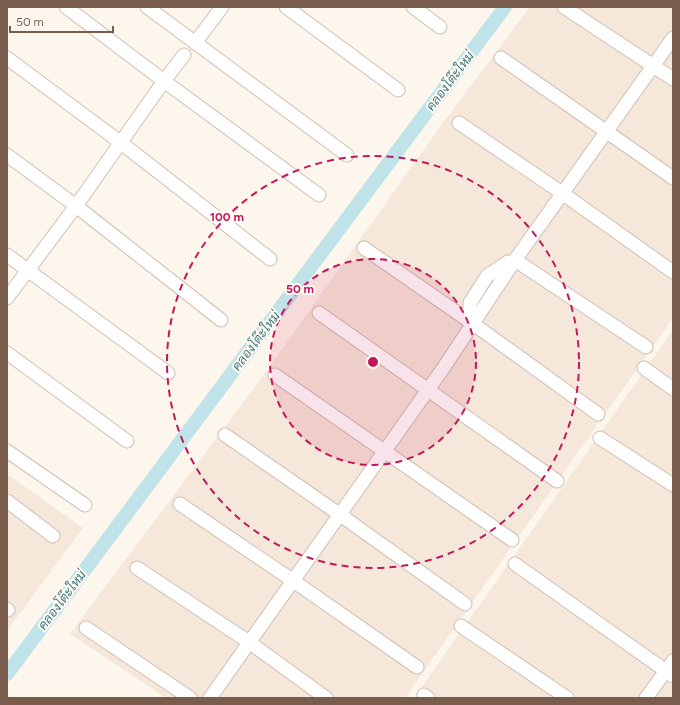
<svg xmlns="http://www.w3.org/2000/svg" width="680" height="705" viewBox="0 0 680 705" font-family="Figtree,Sarabun,sans-serif">
	<style>
		.residential { fill: #f5e8da }
		.lines { fill: none; stroke-linecap: round; stroke-linejoin: round }
		.canal { stroke: #bfe3e8; stroke-width: 14 }
		.street-casing { stroke: #d1beb0; stroke-width: 15 }
		.street { stroke: #fff; stroke-width: 13 }
		.ring { fill: none; stroke: #c2185b; stroke-width: 2; stroke-dasharray: 7 5 }
		.labels { text-anchor: middle; dominant-baseline: central; stroke-width: 4; stroke-linejoin: round; paint-order: stroke }
		.water-label { font-size: 13px; font-style: italic; fill: #437c86; stroke: #fffaf3 }
		.centre { fill: #c2185b; stroke: #fffaf3; stroke-width: 2 }
		.ring-label { font-size: 12px; text-anchor: middle; font-weight: bold; fill: #c2185b; stroke: #fffaf3; stroke-width: 4; stroke-linejoin: round; paint-order: stroke }
	</style>
	<rect width="100%" height="100%" fill="#fdf6ec"/>
	<g class="residential">
		<polygon points="530,7 673,7 673,318 405,698 166,698 70,634 260,380 440,127"/>
		<polygon points="673,330 673,698 414,698"/>
		<polygon points="7,474 83,528 7,631"/>
	</g>
	<g class="lines">
		<polyline class="canal" points="7,674 505,7"/>
		<defs>
			<g id="street">
				<polyline points="66,7 164,81 319,195"/>
				<polyline points="147,7 347,155"/>
				<polyline points="286,7 398,90"/>
				<polyline points="413,7 440,27"/>
				<polyline points="564,7 673,79"/>
				<polyline points="195,43 222,7"/>
				<polyline points="7,58 120,142 270,259"/>
				<polyline points="501,58 673,178"/>
				<polyline points="459,123 562,193 673,272"/>
				<polyline points="7,155 76,206 221,320"/>
				<polyline points="364,248 472,323 598,414"/>
				<polyline points="7,255 168,373"/>
				<polyline points="515,260 646,347"/>
				<polyline points="7,298 76,206 164,81 184,55"/>
				<polyline points="319,313 557,481"/>
				<polyline points="476,318 470,312 470,303 487,276 508,262 512,264"/>
				<polyline points="7,353 127,441"/>
				<polyline points="644,368 673,389"/>
				<polyline points="275,375 512,540"/>
				<polyline points="225,435 339,514 465,604"/>
				<polyline points="600,438 673,485"/>
				<polyline points="7,451 85,505"/>
				<polyline points="7,501 53,536"/>
				<polyline points="180,504 292,580 417,667"/>
				<polyline points="515,564 673,676"/>
				<polyline points="137,568 249,642 326,698"/>
				<polyline points="7,609 8,610"/>
				<polyline points="461,626 567,698"/>
				<polyline points="86,628 190,698"/>
				<polyline points="424,695 428,698"/>
				<polyline points="210,698 442,370 515,260 673,38"/>
				<polyline points="646,698 673,661"/>
			</g>
		</defs>
		<use href="#street" class="street-casing"/>
		<use href="#street" class="street"/>
	</g>
	<circle cx="373" cy="362" r="103" fill="#c2185b" fill-opacity=".12"/>
	<g class="ring">
		<circle cx="373" cy="362" r="103"/>
		<circle cx="373" cy="362" r="206"/>
	</g>
	<g class="labels">
		<g class="water-label">
			<text transform="translate(450 81) rotate(-53)">คลองโต๊ะใหม่</text>
			<text transform="translate(256 341) rotate(-53)">คลองโต๊ะใหม่</text>
			<text transform="translate(62 600) rotate(-53)">คลองโต๊ะใหม่</text>
		</g>
	</g>
	<circle cx="373" cy="362" r="6" class="centre"/>
	<g class="ring-label">
		<text x="227" y="221">100 m</text>
		<text x="300" y="293">50 m</text>
	</g>
	<rect width="680" height="705" fill="none" stroke="#7a5c4d" stroke-width="16"/>
	<path d="M10 26v6h103v-6" fill="none" stroke="#7a5c4d" stroke-width="2"/>
	<text x="16" y="26" font-size="12" fill="#7a5c4d" stroke="#fffaf3" stroke-width="3" paint-order="stroke">50 m</text>
</svg>
